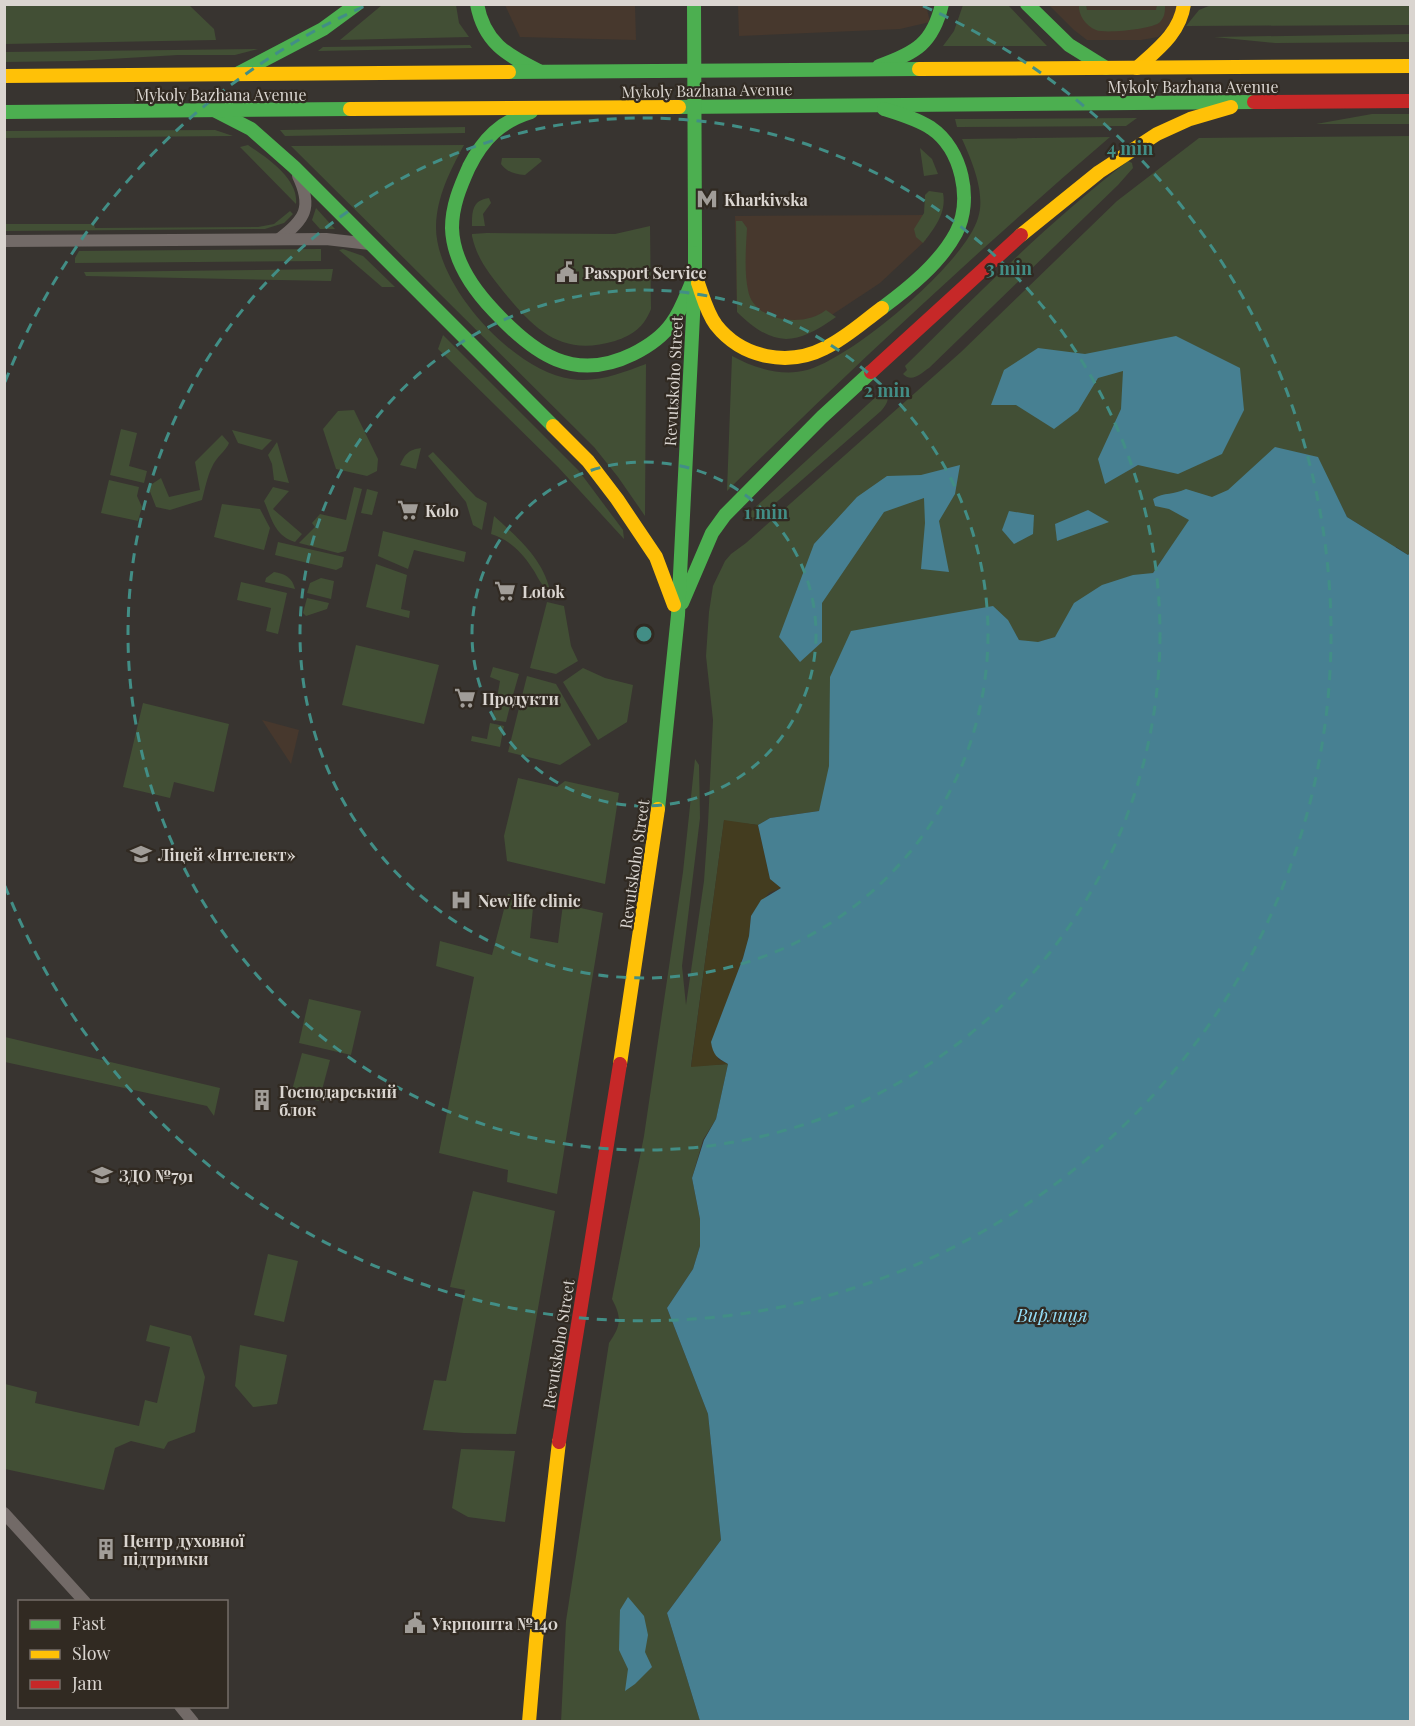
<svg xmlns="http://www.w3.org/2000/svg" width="1415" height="1726" viewBox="0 0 1415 1726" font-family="'Playfair Display',serif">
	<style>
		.commercial { fill: #47382d }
		.green { fill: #424f35 }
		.sand { fill: #433c1f }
		.water { fill: #478092 }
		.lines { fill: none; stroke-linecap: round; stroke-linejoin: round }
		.street { stroke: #726a67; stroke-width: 12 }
		.fast { stroke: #4caf50; stroke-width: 14 }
		.slow { stroke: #ffc107; stroke-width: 14 }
		.jam { stroke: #c62828; stroke-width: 14 }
		.fast-bridge { stroke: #4caf50; stroke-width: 14 }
		.ring { fill: none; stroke: #428e86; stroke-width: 3; stroke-dasharray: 10 8 }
		.labels { text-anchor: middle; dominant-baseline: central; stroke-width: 4.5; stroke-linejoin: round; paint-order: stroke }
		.street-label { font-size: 16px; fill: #dad5d0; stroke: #312a22 }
		.poi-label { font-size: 16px; font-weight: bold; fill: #dad5d0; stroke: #312a22; text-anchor: start }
		.water-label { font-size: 18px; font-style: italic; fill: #94def7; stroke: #312a22 }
		.centre { fill: #428e86; stroke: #312a22; stroke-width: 3 }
		.ring-label { font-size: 18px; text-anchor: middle; font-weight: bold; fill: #428e86; stroke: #312a22; stroke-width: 4.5; stroke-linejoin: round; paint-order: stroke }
	</style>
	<rect width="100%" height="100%" fill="#383430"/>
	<g class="commercial">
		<polygon points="505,5 635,5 636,40 520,37"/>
		<polygon points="738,5 926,5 930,22 900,29 739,36"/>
		<polygon points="1049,5 1179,5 1170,25 1158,37 1141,40 1087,40 1074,30"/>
		<polygon points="926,215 926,240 880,283 815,326 737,312 735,216"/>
		<polygon points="262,720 299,730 291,764"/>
	</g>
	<g class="green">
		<polygon points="1007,4 1047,46 943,46 954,31 963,5"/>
		<polygon points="4,5 189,5 214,29 216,40 5,44"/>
		<polygon points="382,5 456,5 459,23 469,37 340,40"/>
		<path d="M1079 5H1086L1087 10H1156L1157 5H1165C1165 11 1165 17 1160 22 1154 29 1105 34 1096 30 1086 26 1078 15 1079 5Z"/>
		<polygon points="1211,5 1410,5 1410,25 1186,26 1199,10"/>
		<polygon points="1410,34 1410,42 1275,43 1214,37"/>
		<polygon points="470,45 472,48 318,51 323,47"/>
		<polygon points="258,49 235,55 178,55 76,61 5,62 5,52"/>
		<polygon points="1372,114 1410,114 1410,124 1316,124"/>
		<polygon points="1137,118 1126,126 957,127 955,119"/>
		<polygon points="465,127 465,133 285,136 280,130"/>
		<polygon points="215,130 233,136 4,138 5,131"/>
		<path d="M1410 136V553L1408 555 1396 547 1391 548 1382 539 1347 517 1333 489 1164 557 1153 573 1055 637 1036 643 1019 640 1012 628 837 746 819 811 770 818 758 825 724 821 691 1066 728 1064 716 1119 703 1140 692 1178 700 1219V1246L693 1269 667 1308 708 1414 721 1540 667 1613 700 1721 561 1722 566 1621 609 1343C621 1325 622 1318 612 1299L644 1136 683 872 695 759 699 765 700 818 682 966 686 1005 704 881 708 824 713 720 706 656 709 612 713 586 725 561 731 554 746 543 961 352 1117 201 1199 138Z"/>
		<path d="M1110 137C978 250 851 369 727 491L732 356C754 368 782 377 807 370 852 358 965 263 978 218 986 194 972 161 962 139Z"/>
		<path d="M248 145C267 158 299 179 296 204L240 147Z"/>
		<path d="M464 145C450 171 437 196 436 226 435 285 513 371 571 379 597 383 622 373 646 364L645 516 618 477 594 447 291 146Z"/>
		<polygon points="920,148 932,159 938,174 924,176"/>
		<path d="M502 158H539L542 161 525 175C514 174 507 172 501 164Z"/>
		<path d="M1128 161 1132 163 1133 168 1118 185 929 368C920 374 912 383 903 374L907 370 905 366C977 295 1047 223 1128 161Z"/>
		<path d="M929 191 943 193C947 213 934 229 923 243L916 237 914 229 924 213 925 195Z"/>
		<path d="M489 198 491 203 483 214 485 226H472C472 212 472 200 489 198Z"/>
		<polygon points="316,208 335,229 320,229 312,220"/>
		<polygon points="290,211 293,214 284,223 265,229 5,231 5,224 94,224 95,228 258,227 274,224"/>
		<path d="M736 221H742L747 228C746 246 744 272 748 290 753 322 805 328 826 310L836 317C795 346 774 348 737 312Z"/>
		<path d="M650 226 651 309C644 327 633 335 615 341 561 357 535 330 503 291 489 273 477 259 472 236V234L487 233 615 234Z"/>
		<polygon points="321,249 321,261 75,263 75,258 79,251"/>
		<polygon points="343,249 363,256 395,287 382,287 339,250"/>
		<polygon points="333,269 331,281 86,276 84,272"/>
		<polygon points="443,335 579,471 623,530 624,539 558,467 438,349"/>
		<path d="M887 390C889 399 888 403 881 411L756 520 746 521 748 514 879 394 881 395Z"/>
		<polygon points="354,410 378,459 377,471 367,476 336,469 323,429 338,411"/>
		<polygon points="121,429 137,433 129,466 147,471 144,483 110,475"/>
		<polygon points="232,430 272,440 262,450 238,443"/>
		<path d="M222 435 229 443C226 451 216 457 212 467 207 477 205 489 202 500L170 510 156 507 149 489 152 484 161 478 169 497 200 490 195 462Z"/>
		<polygon points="277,442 289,483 274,480 272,464 268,455"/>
		<path d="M421 448 416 469 400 465C405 454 408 450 421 448Z"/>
		<polygon points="433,452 476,497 487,503 482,530 473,525 466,502 428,456"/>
		<polygon points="109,480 139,487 137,496 142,507 138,521 101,513"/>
		<path d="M273 487 289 491 273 509 302 534 295 542C274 535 272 519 264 501Z"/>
		<polygon points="354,487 362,489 346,551 338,553 299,543 315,527 312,523 320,514 346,520"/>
		<polygon points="367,489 378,492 372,515 361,513"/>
		<polygon points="222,504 260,509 270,528 264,550 214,537"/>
		<path d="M494 516C518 538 542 558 550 590 540 586 538 576 532 568 522 552 508 539 491 534Z"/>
		<polygon points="383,531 466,552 464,562 414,550 408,569 378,556"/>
		<polygon points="278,542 344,557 342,567 336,570 275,555"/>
		<polygon points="376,564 407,575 401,609 410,611 409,618 366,607"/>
		<path d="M274 572C285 574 292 577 295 589L265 582 266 578Z"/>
		<polygon points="321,578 334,581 331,599 307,593 310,583"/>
		<polygon points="241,582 287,593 278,634 266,631 271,608 237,600"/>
		<polygon points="307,598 329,603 327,609 306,616 303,613"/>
		<polygon points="547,602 564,606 571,646 578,661 556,674 530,668"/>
		<polygon points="356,645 439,665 424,724 342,705"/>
		<polygon points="493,667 519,674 511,702 497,698 500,681 490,677"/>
		<polygon points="583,668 605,678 633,685 627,722 598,740 563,682"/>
		<polygon points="527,676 556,684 591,745 560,765 508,752"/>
		<polygon points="143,703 229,724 214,792 174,782 170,798 123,787"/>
		<polygon points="495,703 510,706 506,722 492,720"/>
		<polygon points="490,723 504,726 500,747 471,741 472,736 487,739"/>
		<polygon points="518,778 557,787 565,781 619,793 605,884 507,861 504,836"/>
		<polygon points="508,894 534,898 530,938 558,943 563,904 603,913 557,1194 507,1182 508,1170 439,1153 474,977 436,966 440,941 492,955"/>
		<polygon points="309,999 361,1011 351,1055 299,1043"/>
		<polygon points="5,1037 220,1088 214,1116 207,1106 5,1062"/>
		<polygon points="302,1053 330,1060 319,1101 291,1094"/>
		<polygon points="473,1191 555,1211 516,1434 464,1433 423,1430 434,1380 446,1381 465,1290 450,1287"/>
		<polygon points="268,1254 298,1261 284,1322 254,1315"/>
		<polygon points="150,1325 191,1336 205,1377 195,1432 168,1442 164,1449 131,1441 115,1448 104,1490 5,1469 5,1384 37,1392 35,1403 139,1426 145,1400 157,1403 170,1347 146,1341"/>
		<polygon points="240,1345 287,1355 277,1404 253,1407 235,1386"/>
		<polygon points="461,1449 515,1451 505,1522 468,1517 452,1508"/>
	</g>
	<polygon class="sand" points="724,820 758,825 770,879 781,888 769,893 751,916 749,936 743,958 718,1025 718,1059 728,1064 691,1067"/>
	<g class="water">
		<polygon points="1176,336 1240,368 1244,410 1222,454 1178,474 1138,465 1105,484 1098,459 1121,409 1123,371 1098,378 1078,411 1054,429 1016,405 991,405 1004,370 1038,348 1085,354"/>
		<path d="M1275 447 1318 457 1347 517 1408 555 1410 553V1721H700L667 1613 721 1540 708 1414 667 1308 693 1269 700 1246V1219L692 1178 704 1140 716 1119 728 1064C717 1058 713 1055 711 1042L743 958 749 936 751 916 761 900 781 888 770 879 758 825 770 818 819 811 829 766 830 677 851 631 993 606 1008 620 1019 640 1038 642 1055 637 1074 603 1102 585 1133 575 1153 573 1189 520 1169 509 1155 506 1153 499C1164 492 1174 495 1186 489L1212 497 1228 490Z"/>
		<polygon points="960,465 955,494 939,521 949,572 921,569 925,523 924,498 884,512 822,603 822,642 800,662 779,637 814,544 857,497 887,476 921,475"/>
		<polygon points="1088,510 1109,522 1057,541 1055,524"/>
		<polygon points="1009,511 1034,515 1033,534 1014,544 1002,530"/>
		<polygon points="628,1597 644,1616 648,1635 645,1652 652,1667 635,1684 625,1691 628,1669 619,1650 620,1610"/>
	</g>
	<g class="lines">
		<g class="street">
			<path d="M279 239C305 220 313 207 298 176"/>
			<polyline points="4,241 326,239 370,244"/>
			<polyline points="4,1513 85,1602"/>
			<polyline points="180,1706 193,1722"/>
		</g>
		<g class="fast">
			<path d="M477 4C484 42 506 55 539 71"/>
			<polyline points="1027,4 1069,45 1106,68"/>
			<path d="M879 66C916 53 933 43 942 4"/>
			<polyline points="509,72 919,69"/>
			<polyline points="239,73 323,29 357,4"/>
			<polyline points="679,107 1254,102"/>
			<polyline points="216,111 251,129 294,167 553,426"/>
			<polyline points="4,112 350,109"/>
			<path d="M531 112C501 121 483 139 469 167 460 187 452 206 452 228 453 260 473 289 494 311 534 354 574 383 633 354 647 347 663 336 672 323 681 311 686 296 692 282"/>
			<path d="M882 308C909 288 940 263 956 233 973 200 962 149 931 128 917 119 900 114 884 109"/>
			<polyline points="682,603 712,533 725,515 822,417 871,372"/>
			<polyline points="658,809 678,615 695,276 695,240"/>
		</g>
		<g class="slow">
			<path d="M1137 68C1158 49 1180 33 1184 4"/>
			<polyline points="919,69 1410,66"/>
			<polyline points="4,76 509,72"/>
			<polyline points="350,109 679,107"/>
			<polyline points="1021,235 1099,172 1157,134 1190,119 1231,107"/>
			<path d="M698 283C703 297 707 313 716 325 742 358 788 367 825 348 846 338 863 322 882 308"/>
			<polyline points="553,426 588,461 617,499 656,557 674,605"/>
			<polyline points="620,1064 658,809"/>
			<polyline points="529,1722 536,1640 559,1442"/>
		</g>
		<g class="jam">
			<polyline points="1254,102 1410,101"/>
			<polyline points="871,372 1021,235"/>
			<polyline points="559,1442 620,1064"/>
		</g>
		<polyline class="fast-bridge" points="694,4 695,240"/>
	</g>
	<g class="ring">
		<circle cx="644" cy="634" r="172"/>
		<circle cx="644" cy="634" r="344"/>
		<circle cx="644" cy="634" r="516"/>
		<path d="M5 382A687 687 0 0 1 365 6M923 6A687 687 0 1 1 5 886"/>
	</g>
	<defs>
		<symbol id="metro-bare" viewBox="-9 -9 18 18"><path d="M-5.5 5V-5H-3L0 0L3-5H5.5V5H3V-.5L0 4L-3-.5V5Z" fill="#a19d98" stroke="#312a22" stroke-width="2.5" paint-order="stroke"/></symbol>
		<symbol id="civic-bare" viewBox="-9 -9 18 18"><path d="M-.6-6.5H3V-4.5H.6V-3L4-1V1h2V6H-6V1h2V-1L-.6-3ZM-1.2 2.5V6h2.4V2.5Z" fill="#a19d98" stroke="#312a22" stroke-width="2.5" paint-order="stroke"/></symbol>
		<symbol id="supermarket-bare" viewBox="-9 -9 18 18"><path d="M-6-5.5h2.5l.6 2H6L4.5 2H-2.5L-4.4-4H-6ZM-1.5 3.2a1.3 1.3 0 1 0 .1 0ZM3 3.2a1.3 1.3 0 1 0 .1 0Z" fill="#a19d98" stroke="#312a22" stroke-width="2.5" paint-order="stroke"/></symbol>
		<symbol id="school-bare" viewBox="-9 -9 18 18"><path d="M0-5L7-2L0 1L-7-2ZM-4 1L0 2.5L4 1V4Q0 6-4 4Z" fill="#a19d98" stroke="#312a22" stroke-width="2.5" paint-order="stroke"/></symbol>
		<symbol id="hospital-bare" viewBox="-9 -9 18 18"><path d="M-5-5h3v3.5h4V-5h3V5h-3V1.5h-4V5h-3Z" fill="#a19d98" stroke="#312a22" stroke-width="2.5" paint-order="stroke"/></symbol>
		<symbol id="building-bare" viewBox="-9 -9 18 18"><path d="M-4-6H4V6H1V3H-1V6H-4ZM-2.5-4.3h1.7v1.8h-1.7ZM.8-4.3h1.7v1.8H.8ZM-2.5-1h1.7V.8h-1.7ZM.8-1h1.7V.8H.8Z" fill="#a19d98" stroke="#312a22" stroke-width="2.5" paint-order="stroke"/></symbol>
	</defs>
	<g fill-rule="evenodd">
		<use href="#metro-bare" x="692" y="184" width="30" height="30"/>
		<use href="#civic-bare" x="552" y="257" width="30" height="30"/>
		<use href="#supermarket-bare" x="393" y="495" width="30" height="30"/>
		<use href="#supermarket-bare" x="490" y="576" width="30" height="30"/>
		<use href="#supermarket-bare" x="450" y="683" width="30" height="30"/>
		<use href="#school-bare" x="126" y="839" width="30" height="30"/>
		<use href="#hospital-bare" x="446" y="885" width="30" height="30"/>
		<use href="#building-bare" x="247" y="1085" width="30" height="30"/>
		<use href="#school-bare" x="87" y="1160" width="30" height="30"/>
		<use href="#building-bare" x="91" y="1534" width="30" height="30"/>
		<use href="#civic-bare" x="400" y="1608" width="30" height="30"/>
	</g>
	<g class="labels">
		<g class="street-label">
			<text x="1193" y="86">Mykoly Bazhana Avenue</text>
			<text transform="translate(707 90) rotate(-1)">Mykoly Bazhana Avenue</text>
			<text x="221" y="94">Mykoly Bazhana Avenue</text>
			<text transform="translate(673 381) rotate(-87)">Revutskoho Street</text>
			<text transform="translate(634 864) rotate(-82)">Revutskoho Street</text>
			<text transform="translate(558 1344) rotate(-81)">Revutskoho Street</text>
		</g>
		<g class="poi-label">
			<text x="724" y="199">Kharkivska</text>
			<text x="584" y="272">Passport Service</text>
			<text x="425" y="510">Kolo</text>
			<text x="522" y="591">Lotok</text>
			<text x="482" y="698">Продукти</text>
			<text x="158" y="854">Ліцей «Інтелект»</text>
			<text x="478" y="900">New life clinic</text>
			<text x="279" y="1091">Господарський<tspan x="279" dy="18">блок</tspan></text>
			<text x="119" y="1175">ЗДО №791</text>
			<text x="123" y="1540">Центр духовної<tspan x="123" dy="18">підтримки</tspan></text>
			<text x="432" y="1623">Укрпошта №140</text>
		</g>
		<g class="water-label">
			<text x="1052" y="1315">Вирлиця</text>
		</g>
	</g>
	<circle cx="644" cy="634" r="9" class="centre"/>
	<g class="ring-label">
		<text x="1130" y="155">4 min</text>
		<text x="1009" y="275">3 min</text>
		<text x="887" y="397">2 min</text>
		<text x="766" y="519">1 min</text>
	</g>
	<rect width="1415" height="1726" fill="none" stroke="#dad5d0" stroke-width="12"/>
	<rect x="18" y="1600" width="210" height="108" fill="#312a22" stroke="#756e68" stroke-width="1.5"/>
	<rect x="30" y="1620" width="30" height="9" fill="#4caf50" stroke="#756e68" stroke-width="1.5"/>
	<text x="72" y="1630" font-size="18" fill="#dad5d0">Fast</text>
	<rect x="30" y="1650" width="30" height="9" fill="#ffc107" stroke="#756e68" stroke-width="1.5"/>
	<text x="72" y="1660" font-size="18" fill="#dad5d0">Slow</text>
	<rect x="30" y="1680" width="30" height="9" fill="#c62828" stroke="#756e68" stroke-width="1.5"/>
	<text x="72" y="1690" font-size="18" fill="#dad5d0">Jam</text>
</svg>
